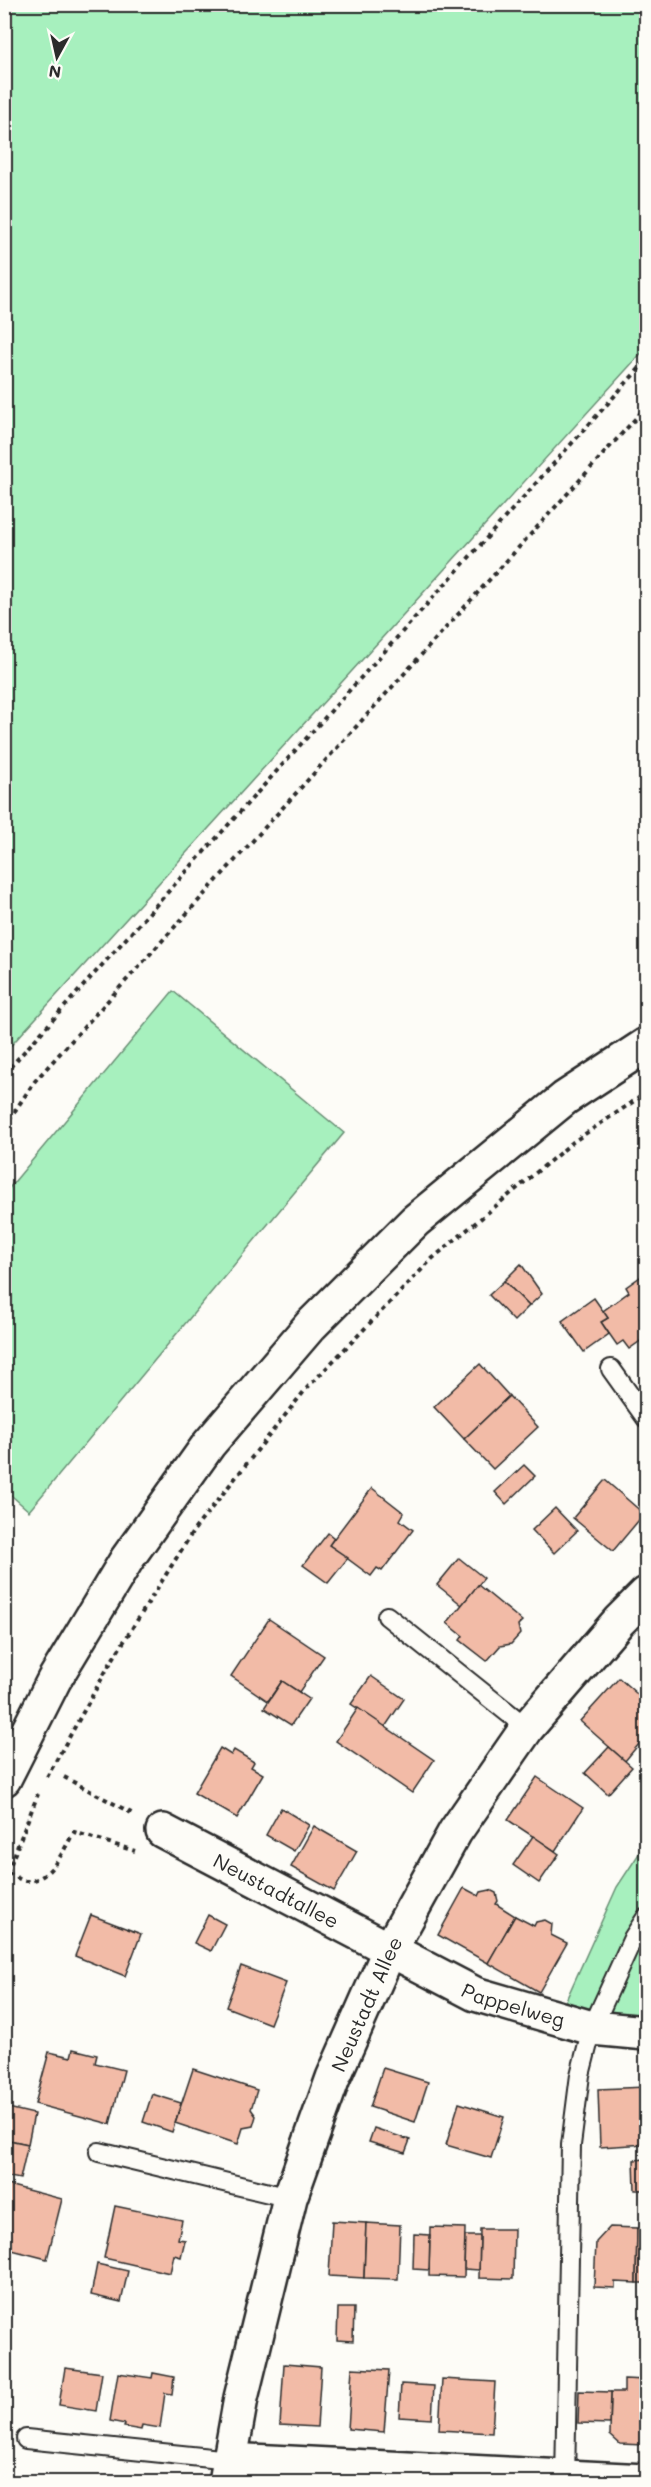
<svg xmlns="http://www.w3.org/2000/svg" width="651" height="2487" viewBox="0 0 651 2487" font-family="Mali,sans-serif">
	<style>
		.green { fill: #a7f0be; stroke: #698e74; stroke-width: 1.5 }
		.building { fill: #f2bba7; stroke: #2b2b2b; stroke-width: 1.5 }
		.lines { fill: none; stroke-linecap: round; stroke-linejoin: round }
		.lane-casing { stroke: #2b2b2b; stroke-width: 22 }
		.street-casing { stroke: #2b2b2b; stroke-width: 38 }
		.secondary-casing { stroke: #2b2b2b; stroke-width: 38 }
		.path { stroke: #2b2b2b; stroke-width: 4; stroke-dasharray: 4.5 4.5; stroke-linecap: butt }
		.lane { stroke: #fdfcf7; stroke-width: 18 }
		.street { stroke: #fdfcf7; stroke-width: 33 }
		.secondary { stroke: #fdfcf7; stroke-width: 33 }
		.labels { text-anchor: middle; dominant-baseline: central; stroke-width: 6; stroke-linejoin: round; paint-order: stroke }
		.street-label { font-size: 20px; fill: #2b2b2b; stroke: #fdfcf7 }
	</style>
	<rect width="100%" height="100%" fill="#fdfcf7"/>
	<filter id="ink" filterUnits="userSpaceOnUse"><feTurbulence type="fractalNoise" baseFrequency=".0167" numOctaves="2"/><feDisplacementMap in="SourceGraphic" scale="12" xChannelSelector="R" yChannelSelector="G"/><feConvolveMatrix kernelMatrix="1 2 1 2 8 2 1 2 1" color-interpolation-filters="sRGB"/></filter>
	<g filter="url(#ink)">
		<g class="green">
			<polygon points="5,4 646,5 646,348 5,1052"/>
			<polygon points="173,991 344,1133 29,1511 5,1490 5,1193"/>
			<polygon points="646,1843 646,2021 562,2009 617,1887"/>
		</g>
		<g class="building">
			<polygon points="521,1264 542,1294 529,1306 504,1281"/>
			<polygon points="643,1275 646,1279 646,1337 629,1349 623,1341 617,1345 601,1322 608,1318 603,1311 629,1292 626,1287"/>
			<polygon points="504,1281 529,1306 514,1321 489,1295"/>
			<polygon points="594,1298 608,1318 601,1322 609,1334 584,1352 562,1321"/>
			<polygon points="480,1364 509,1396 464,1439 434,1407"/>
			<polygon points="509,1396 538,1427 493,1469 464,1439"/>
			<polygon points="524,1465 535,1476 506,1504 495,1492"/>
			<polygon points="605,1480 644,1514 613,1551 573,1518"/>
			<polygon points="372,1488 404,1513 400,1520 413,1530 382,1571 377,1568 371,1576 329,1545"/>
			<polygon points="555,1508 577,1531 554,1553 532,1530"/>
			<polygon points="328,1533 334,1538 329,1545 348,1558 328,1583 303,1565"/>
			<polygon points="459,1558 484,1578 462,1605 437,1585"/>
			<polygon points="478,1585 522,1621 518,1625 520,1634 511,1644 500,1646 487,1661 460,1640 463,1636 447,1623"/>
			<polygon points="269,1619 324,1656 299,1692 282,1681 268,1701 231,1676"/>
			<polygon points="371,1676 404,1699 385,1727 351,1704"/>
			<polygon points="619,1678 646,1702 646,1744 639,1744 625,1761 580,1721"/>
			<polygon points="282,1681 309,1699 291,1725 264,1708"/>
			<polygon points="358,1708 434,1760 412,1793 336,1741"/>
			<polygon points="609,1747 632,1767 608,1794 585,1773"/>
			<polygon points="220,1748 231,1755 234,1750 254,1762 251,1767 263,1774 237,1818 194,1793"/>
			<polygon points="537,1777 583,1808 555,1851 508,1820"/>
			<polygon points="281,1808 309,1825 294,1851 266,1835"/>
			<polygon points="314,1826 357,1851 334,1891 291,1867"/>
			<polygon points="533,1836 559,1854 539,1883 513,1865"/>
			<polygon points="464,1888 479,1896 481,1892 490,1890 496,1893 498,1901 496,1904 515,1916 488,1963 438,1935"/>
			<polygon points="91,1915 141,1934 125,1976 75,1956"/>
			<polygon points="208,1915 225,1924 211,1951 194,1943"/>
			<polygon points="515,1916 534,1926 536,1922 545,1920 552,1924 551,1935 567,1943 539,1992 488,1963"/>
			<polygon points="241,1966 286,1983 270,2024 226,2007"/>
			<polygon points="73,2049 97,2055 95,2063 124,2070 110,2124 35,2104 49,2052 71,2057"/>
			<polygon points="383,2068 428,2082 415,2122 370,2107"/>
			<polygon points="193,2069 257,2090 251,2109 256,2116 253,2126 243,2128 238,2144 175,2123"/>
			<polygon points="646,2087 646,2144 600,2147 598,2089"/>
			<polygon points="152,2094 181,2103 172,2132 143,2122"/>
			<polygon points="459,2103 504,2117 491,2158 446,2145"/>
			<polygon points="4,2107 34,2114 28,2144 4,2139"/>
			<polygon points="374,2128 410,2140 405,2153 369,2142"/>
			<polygon points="4,2139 28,2144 20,2179 4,2176"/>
			<polygon points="646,2159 646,2190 635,2190 634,2160"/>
			<polygon points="4,2184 62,2199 47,2259 4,2248"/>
			<polygon points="115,2206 182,2220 178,2239 185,2240 181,2257 174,2255 170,2273 104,2258"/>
			<polygon points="332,2221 366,2223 364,2278 329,2276"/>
			<polygon points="366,2223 400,2225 398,2279 364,2278"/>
			<polygon points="430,2227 465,2228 464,2277 429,2276"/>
			<polygon points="610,2227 637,2228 636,2283 615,2282 615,2288 594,2287 596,2242"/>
			<polygon points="637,2228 646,2228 646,2283 636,2283"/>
			<polygon points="480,2229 514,2229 513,2279 479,2278"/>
			<polygon points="414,2234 430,2235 429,2270 413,2269"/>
			<polygon points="465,2236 480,2236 479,2270 464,2269"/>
			<polygon points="97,2264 128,2271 121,2302 91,2295"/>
			<polygon points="338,2308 354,2308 353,2341 337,2340"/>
			<polygon points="284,2364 321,2367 317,2427 280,2425"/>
			<polygon points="65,2368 102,2373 96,2411 59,2405"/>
			<polygon points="352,2368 389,2370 384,2432 348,2429"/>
			<polygon points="118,2373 152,2378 153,2373 174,2377 172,2394 165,2393 160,2428 142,2425 141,2430 124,2427 125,2424 110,2421"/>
			<polygon points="442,2379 495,2382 492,2433 439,2430"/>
			<polygon points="624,2379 646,2380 646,2445 620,2444 610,2435 611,2392 624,2392"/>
			<polygon points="401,2384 434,2386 432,2419 399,2417"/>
			<polygon points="579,2391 611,2392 610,2424 578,2423"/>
		</g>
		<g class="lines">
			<defs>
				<g id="lane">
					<polyline points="611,1369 646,1418"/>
					<polyline points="387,1616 527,1728"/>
					<polyline points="99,2152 290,2198"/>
					<polyline points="26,2439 230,2460"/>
					<polyline points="565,2482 571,2145 580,2075 592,2028 633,1938 646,1918"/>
				</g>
				<g id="street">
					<path id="s1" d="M163 1831 475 1994 592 2028 646 2033"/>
					<polyline points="230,2460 646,2481"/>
					<path id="s2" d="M226 2482 241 2398 290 2198 333 2078 390 1949 455 1832 527 1728 619 1621 646 1594"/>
				</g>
				<polyline id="secondary" points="4,1779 54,1680 127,1559 209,1444 310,1326 415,1221 565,1098 646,1045"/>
			</defs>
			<use href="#lane" class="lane-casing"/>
			<use href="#street" class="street-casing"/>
			<use href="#secondary" class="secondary-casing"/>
			<g class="path">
				<polyline points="4,1074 646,361"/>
				<polyline points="4,1127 35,1081 646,407"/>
				<polyline points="47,1777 111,1662 194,1530 306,1389 433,1258 573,1142 646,1093"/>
				<polyline points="64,1777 135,1815"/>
				<path d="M8 1873C13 1875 20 1880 25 1881 50 1883 64 1849 74 1832L135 1851"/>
				<polyline points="4,1881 38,1794"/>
			</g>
			<use href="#lane" class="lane"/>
			<use href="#street" class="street"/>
			<use href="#secondary" class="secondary"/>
		</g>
	</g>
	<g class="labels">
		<g class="street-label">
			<text stroke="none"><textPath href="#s1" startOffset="128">Neustadtallee</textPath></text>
			<text stroke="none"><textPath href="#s1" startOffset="392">Pappelweg</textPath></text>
			<text stroke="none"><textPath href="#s2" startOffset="500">Neustadt Allee</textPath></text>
		</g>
	</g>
	<rect width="651" height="2487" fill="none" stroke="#fdfcf7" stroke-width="24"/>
	<rect x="12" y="12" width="627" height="2463" fill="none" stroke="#2b2b2b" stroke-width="2" filter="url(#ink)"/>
	<g transform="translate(57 57) rotate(188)" stroke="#fdfcf7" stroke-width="4.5" paint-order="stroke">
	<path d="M0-4.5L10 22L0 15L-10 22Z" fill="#2b2b2b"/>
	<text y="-9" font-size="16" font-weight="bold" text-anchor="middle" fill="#2b2b2b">N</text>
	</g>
</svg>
